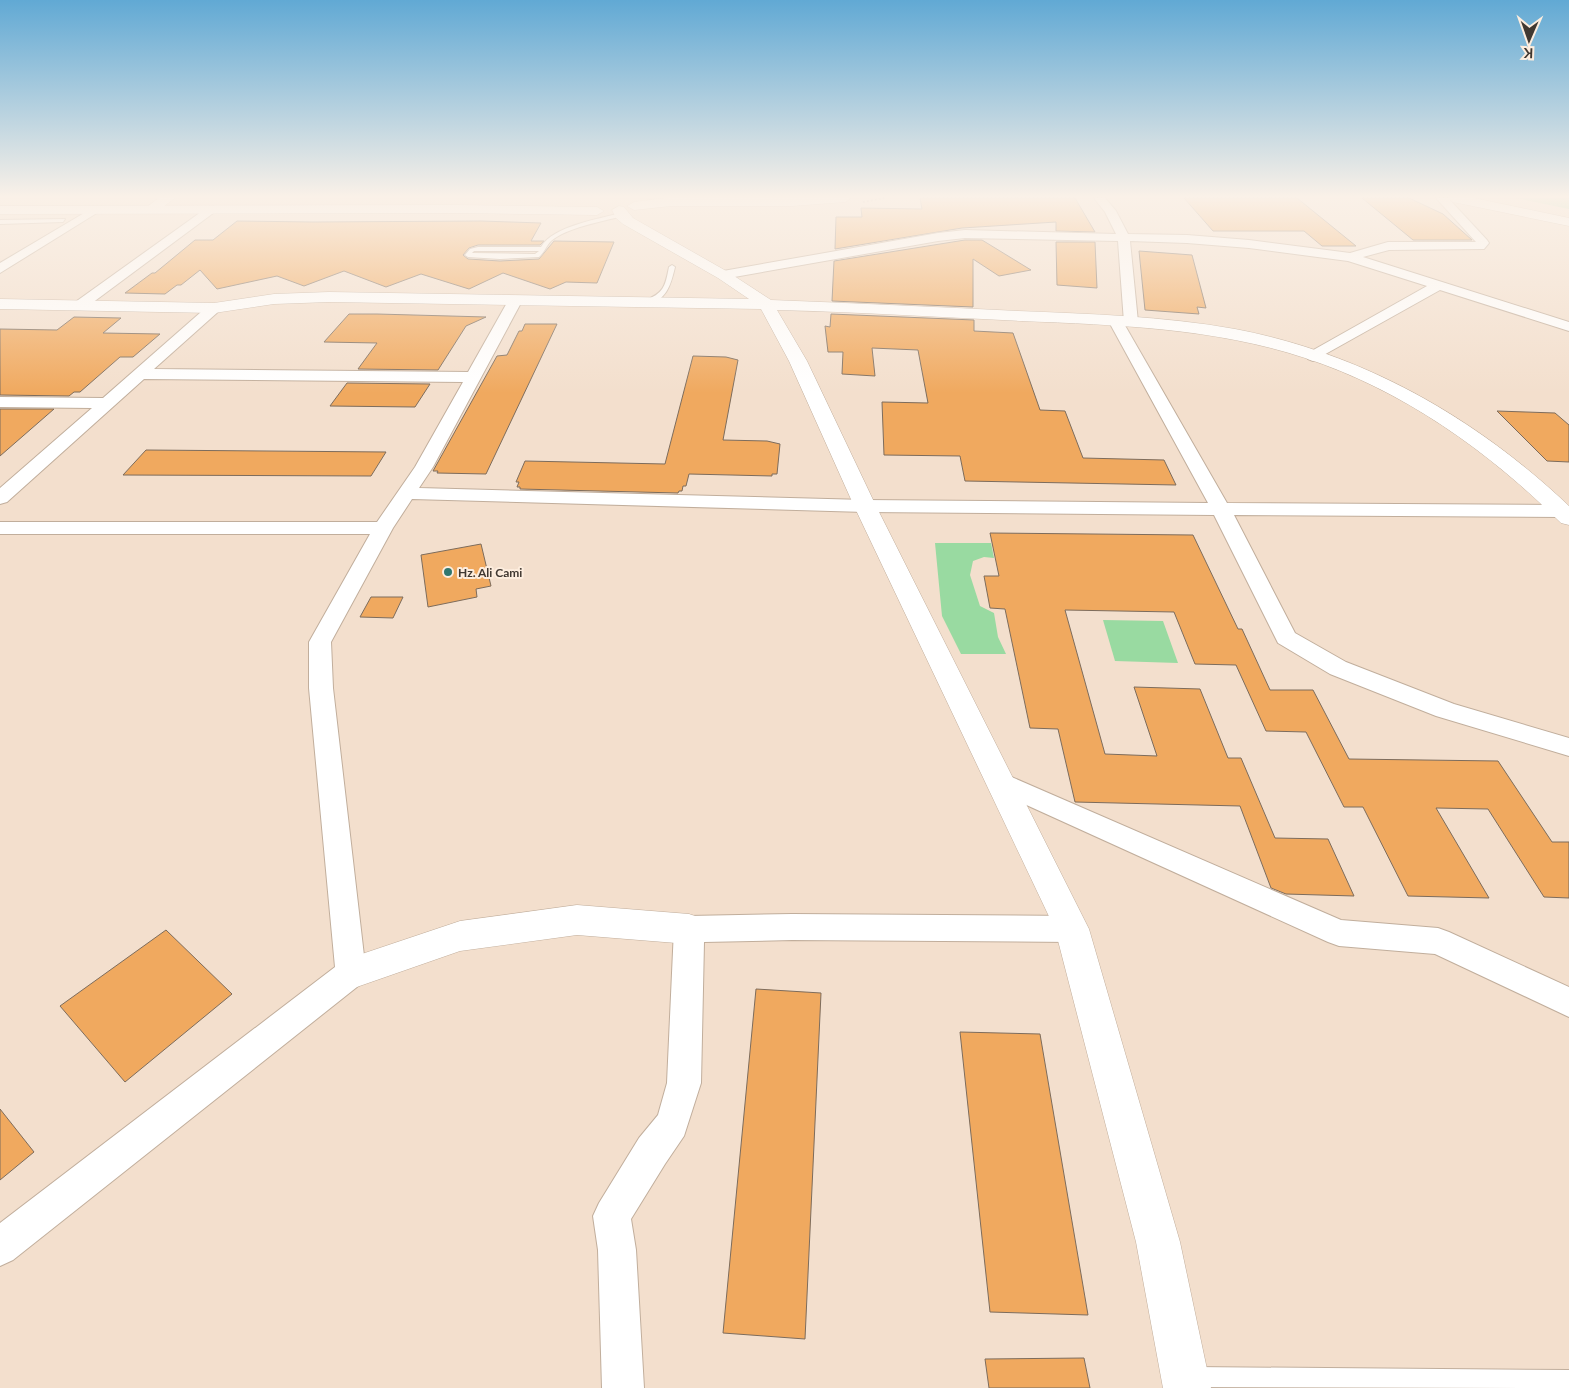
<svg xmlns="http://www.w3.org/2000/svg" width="1569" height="1388" viewBox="0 0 1569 1388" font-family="Lato,sans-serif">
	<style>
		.green { fill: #99daa1 }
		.building { fill: #f0a95f; stroke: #7d6c5c }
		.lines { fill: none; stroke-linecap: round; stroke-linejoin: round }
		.lane-casing { stroke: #c1ae9c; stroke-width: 2 }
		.street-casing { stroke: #c1ae9c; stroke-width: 2 }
		.secondary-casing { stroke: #c1ae9c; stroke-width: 1 }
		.primary-casing { stroke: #c1ae9c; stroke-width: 1 }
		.path { stroke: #988a7e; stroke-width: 2; stroke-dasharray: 2 2; stroke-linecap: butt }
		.lane { fill: #fff; fill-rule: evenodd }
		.street { fill: #fff; fill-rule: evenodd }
		.secondary { fill: #fff; fill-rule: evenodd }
		.primary { fill: #fff; fill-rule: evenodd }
		.poi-dot { fill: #30776f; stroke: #fdedde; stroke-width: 2 }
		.labels { text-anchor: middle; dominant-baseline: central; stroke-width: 4; stroke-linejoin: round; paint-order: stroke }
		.poi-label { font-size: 12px; font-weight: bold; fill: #403831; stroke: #fdedde; text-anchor: start }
	</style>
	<rect width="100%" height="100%" fill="#f3dfcd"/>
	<g class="green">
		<polygon points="1516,198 1569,198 1569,209"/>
		<polygon points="935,543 991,543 994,558 984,557 973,561 970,575 980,606 994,613 998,637 1006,654 961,654 942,616"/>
		<polygon points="1103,620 1163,621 1178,663 1115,661"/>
	</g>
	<g class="building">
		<polygon points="920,198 1075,198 1095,232 1056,231 1056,222 962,228 835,249 836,217 862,217 861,208 922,209"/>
		<polygon points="1184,198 1297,198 1356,246 1322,246 1304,231 1213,231"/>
		<polygon points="1362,198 1409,198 1443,214 1472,240 1413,240"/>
		<polygon points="237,221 313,222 481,221 541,223 531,241 544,241 540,245 478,245 469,248 463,255 468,259 500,261 539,259 554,241 614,242 597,283 566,282 550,289 503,273 469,289 421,274 386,287 344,271 304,286 277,276 217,289 200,270 181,285 177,285 165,294 125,293 152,273 155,273 195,240 213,240"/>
		<polygon points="965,240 982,240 1031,270 999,276 973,259 973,307 832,301 834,261"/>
		<polygon points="1056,242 1095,242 1097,288 1057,285"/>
		<polygon points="1139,251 1192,255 1206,308 1197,307 1199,314 1145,310"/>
		<polygon points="349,314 377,314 486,317 466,326 438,370 358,369 377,343 324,342"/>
		<polygon points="831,314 974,320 974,331 1013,333 1040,410 1065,411 1083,458 1164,460 1176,485 965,481 960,456 884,455 882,402 928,403 918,350 872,348 875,376 842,374 843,352 828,352 825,326 830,327"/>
		<polygon points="74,317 121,318 103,333 160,334 133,357 120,357 80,392 74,392 69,396 0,395 0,329 57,330"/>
		<polygon points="525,324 557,324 486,474 437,473 438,471 433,471 497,356 507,355 519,331 522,331"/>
		<polygon points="693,356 726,357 738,360 723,440 767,441 780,444 777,474 772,474 772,476 689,474 686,486 683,486 682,491 679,491 678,493 520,489 520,487 517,487 519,482 516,482 525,461 665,464"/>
		<polygon points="347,383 430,384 415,407 330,406"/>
		<polygon points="0,409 54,409 0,456"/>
		<polygon points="1497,411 1555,413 1569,425 1569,462 1547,461"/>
		<polygon points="146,450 386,452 371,476 123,475"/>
		<polygon points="990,533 1193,535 1238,629 1242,629 1270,690 1313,690 1349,759 1498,761 1552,842 1569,842 1569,898 1544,897 1488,809 1436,808 1489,898 1408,896 1363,807 1344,807 1306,732 1266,731 1236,665 1195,664 1174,612 1065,610 1105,754 1157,756 1134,687 1200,689 1228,758 1241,758 1275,838 1328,839 1354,896 1286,894 1271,888 1240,806 1075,802 1058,729 1030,728 1005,609 990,608 984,576 999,576"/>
		<polygon points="481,544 491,586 476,589 477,597 428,607 421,555"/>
		<polygon points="371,597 403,597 393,618 360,617"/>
		<polygon points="166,930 232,994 125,1082 60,1006"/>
		<polygon points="756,989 821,993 805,1339 723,1333"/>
		<polygon points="960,1032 1040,1034 1088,1315 990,1312"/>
		<polygon points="0,1109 34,1152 0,1180"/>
		<polygon points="1084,1358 1090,1388 989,1388 985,1359"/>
	</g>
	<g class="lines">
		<defs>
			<g id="lane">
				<path d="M621 213 623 216C603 221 566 228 551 241 546 246 544 253 539 257L500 259 468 257 465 255 470 249 478 247H541C553 226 599 219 621 213ZM474 251H539L535 254 472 253Z"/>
				<polygon points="65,219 63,222 0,224 0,220"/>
				<path d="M672 265 675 267C671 284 666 304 644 303V301C664 293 665 287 669 267Z"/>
				<polygon points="1193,1367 1569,1370 1569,1388 1193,1387 1186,1384 1183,1377 1186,1370"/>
			</g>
			<g id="street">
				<polygon points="1094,198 1105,198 1116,211 1128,234 1187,235 1249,240 1350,253 1388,242 1476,242 1436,198 1448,198 1487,240 1489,243 1484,249 1389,250 1363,257 1569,322 1569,331 1440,290 1313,361 1308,359 1305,356 1308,353 1427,286 1348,261 1249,248 1187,243 1130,241 1138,322 1136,325 1126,325 1124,322 1118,241 965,238 938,241 723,279 716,275 723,271 938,233 965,230 1116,234 1105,212"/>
				<polygon points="96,206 102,209 100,211 0,273 0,263"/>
				<polygon points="212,206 216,207 218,209 216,211 84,309 74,309 72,306 74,303 208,207"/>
				<polygon points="515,297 522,301 433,467 419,488 865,500 1208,503 1109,322 1111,319 1121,319 1123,322 1227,503 1562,505 1569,507 1569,515 1562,517 1234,515 1295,633 1346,662 1454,704 1569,738 1569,756 1436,716 1330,674 1278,643 1214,515 865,512 412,499 393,528 331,642 333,688 366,973 362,983 13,1260 0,1266 0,1223 335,967 309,688 309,642 370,534 0,534 0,522 377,522 415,467 463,382 144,379 7,502 0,504 0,488 92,408 0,407 0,397 103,398 209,305 219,305 221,308 219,311 154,369 468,372 508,301"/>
				<polygon points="1000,772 1341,920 1438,928 1449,932 1569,987 1569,1017 1435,954 1339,946 1328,942 991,789 987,782 991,775"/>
				<polygon points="792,914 1072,916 1083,920 1087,929 1083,938 1072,942 792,940 704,942 701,1083 684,1136 665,1164 631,1219 636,1250 644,1388 602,1388 598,1250 593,1216 599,1203 639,1138 658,1115 667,1083 674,929 678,920 689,916"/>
			</g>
			<g id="secondary">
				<polygon points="159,198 175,198 155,213 145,213 143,210"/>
				<path d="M619 206 624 207 633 218 728 272 771 300C853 303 936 307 1018 311 1090 314 1163 316 1235 329 1362 353 1475 417 1569 506V525L1561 523C1488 451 1403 390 1305 358 1214 328 1117 325 1022 321 940 317 859 312 777 310L807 361 876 506 1089 929 1180 1242 1211 1388H1163L1136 1242 1055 929 854 506 789 361 761 309 329 302 274 304 214 313 0 309V299L214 303 274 294 329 292 749 299 718 278 623 224 616 218 612 210Z"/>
				<polygon points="577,905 689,914 701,918 706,929 701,940 689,944 577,935 460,951 351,989 338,984 333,973 338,962 460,921"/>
			</g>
			<g id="primary">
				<polygon points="667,198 851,198 845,202 792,206 671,206 634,210 627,206 634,202"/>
				<polygon points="1447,198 1474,198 1569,218 1569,226 1453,202"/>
				<polygon points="455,205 597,207 604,211 597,215 455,213 0,214 0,206"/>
			</g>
		</defs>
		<use href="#lane" class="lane-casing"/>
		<use href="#street" class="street-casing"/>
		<use href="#secondary" class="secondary-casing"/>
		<use href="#primary" class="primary-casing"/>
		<polyline class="path" points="863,202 884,198"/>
		<use href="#lane" class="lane"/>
		<use href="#street" class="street"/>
		<use href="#secondary" class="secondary"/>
		<use href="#primary" class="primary"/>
	</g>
	<linearGradient id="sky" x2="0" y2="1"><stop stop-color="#61a9d4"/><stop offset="0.5" stop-color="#faf1e8"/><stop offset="1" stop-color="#faf1e8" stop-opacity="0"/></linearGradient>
	<rect width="1569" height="393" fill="url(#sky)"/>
	<circle class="poi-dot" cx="448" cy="572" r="5"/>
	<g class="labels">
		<g class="poi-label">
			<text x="458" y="572">Hz. Ali Cami</text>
		</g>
	</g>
	<g transform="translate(1529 40) rotate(182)" stroke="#fdedde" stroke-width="4" paint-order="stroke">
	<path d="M0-4L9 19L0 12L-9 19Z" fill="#403831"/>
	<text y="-8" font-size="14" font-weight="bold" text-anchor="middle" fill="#403831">K</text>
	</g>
</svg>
